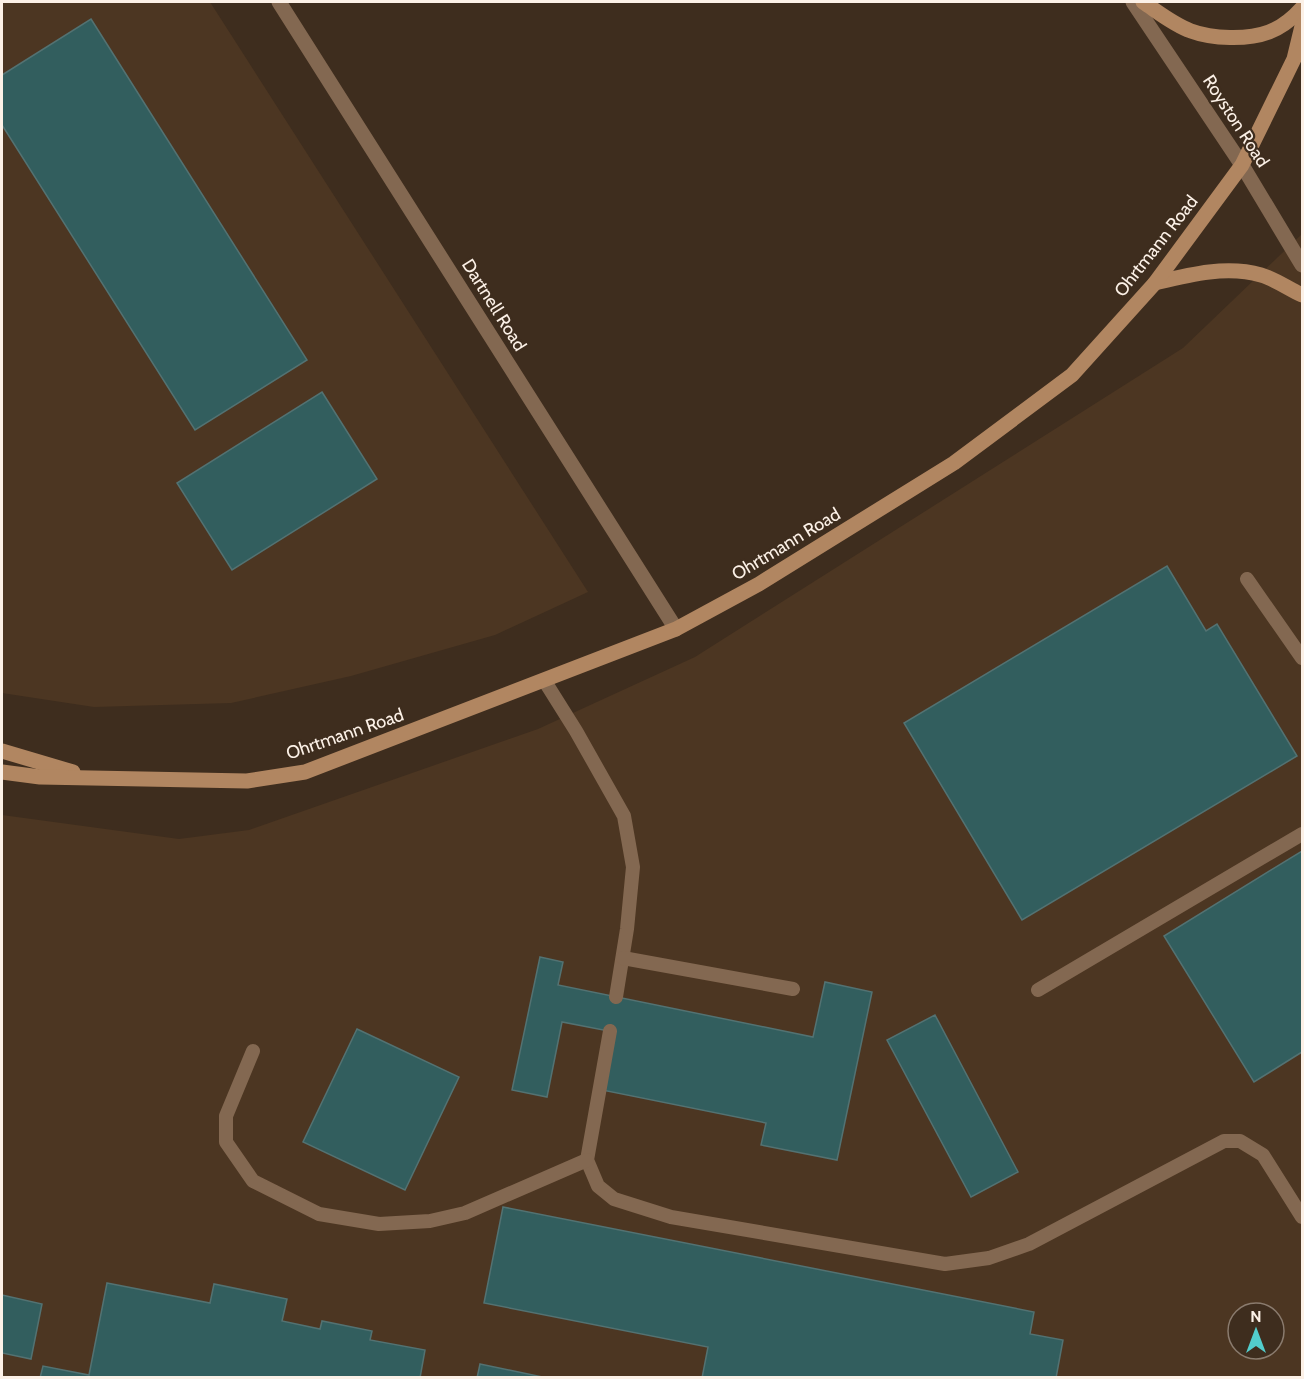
<svg xmlns="http://www.w3.org/2000/svg" width="1304" height="1379" viewBox="0 0 1304 1379" font-family="Cabin,sans-serif">
	<style>
		.built { fill: #4c3622; fill-rule: evenodd }
		.building { fill: #325e5e; stroke: #537272; stroke-width: 1.5 }
		.lines { fill: none; stroke-linecap: round; stroke-linejoin: round }
		.lane { stroke: #836851; stroke-width: 14 }
		.street { stroke: #836851; stroke-width: 15 }
		.secondary { stroke: #b18661; stroke-width: 15 }
		.labels { text-anchor: middle; dominant-baseline: central; stroke-width: 4.5; stroke-linejoin: round; paint-order: stroke }
		.street-label { font-size: 18px; fill: #fcf1e7; stroke: #3e2d1e }
	</style>
	<rect width="100%" height="100%" fill="#3e2d1e"/>
	<g class="built">
		<polygon points="2,2 210,2 588,592 495,635 351,676 231,703 94,707 2,693"/>
		<path d="M1302 234V1377L2 1378V815L179 839 249 830 538 729 695 657 1183 348ZM1238 1313H1274V1349H1238Z"/>
	</g>
	<g class="building">
		<polygon points="91,19 307,360 195,430 2,125 2,75"/>
		<polygon points="322,392 377,479 232,570 177,483"/>
		<polygon points="1167,566 1206,631 1217,624 1297,756 1022,920 904,723"/>
		<polygon points="1302,851 1302,1052 1254,1082 1164,936"/>
		<polygon points="540,957 563,962 558,985 813,1037 825,982 872,992 837,1160 761,1145 766,1123 602,1090 614,1032 562,1022 547,1097 512,1090"/>
		<polygon points="935,1015 1018,1172 971,1197 887,1040"/>
		<polygon points="357,1029 459,1077 405,1190 303,1142"/>
		<polygon points="503,1207 1034,1312 1030,1334 1063,1340 1056,1378 702,1378 708,1347 484,1303"/>
		<polygon points="107,1283 210,1303 214,1284 287,1299 282,1321 320,1329 322,1321 372,1331 370,1340 425,1350 420,1378 40,1378 43,1366 89,1375"/>
		<polygon points="2,1295 42,1304 31,1359 2,1353"/>
		<polygon points="480,1364 547,1378 477,1378"/>
	</g>
	<g class="lines">
		<g class="lane">
			<polyline points="1247,579 1302,658"/>
			<polyline points="544,680 576,731 624,816 633,867 627,929 616,997"/>
			<polyline points="623,958 793,989"/>
			<polyline points="1038,990 1302,834"/>
			<polyline points="610,1031 587,1160 598,1186 614,1199 671,1217 945,1264 989,1258 1029,1244 1224,1141 1240,1141 1263,1155 1302,1217"/>
			<polyline points="253,1051 226,1116 226,1142 253,1181 319,1214 379,1224 430,1221 465,1213 587,1160"/>
		</g>
		<g class="street">
			<polyline points="279,2 676,629"/>
			<polyline points="1133,2 1242,165 1302,265"/>
		</g>
		<g class="secondary">
			<path d="M1143 2C1158 12 1174 25 1191 31 1212 39 1248 40 1269 32 1283 27 1293 18 1302 8"/>
			<path d="M1155 283C1188 275 1226 265 1261 275 1275 279 1289 289 1302 295"/>
			<polyline points="2,751 73,772"/>
			<polyline points="2,772 40,777 247,781 305,772 676,629 759,584 954,463 1072,375 1155,283 1242,165 1294,59 1302,26"/>
		</g>
	</g>
	<g class="labels">
		<g class="street-label">
			<text transform="translate(1236 121) rotate(57)">Royston Road</text>
			<text transform="translate(1156 246) rotate(-52)">Ohrtmann Road</text>
			<text transform="translate(494 305) rotate(58)">Dartnell Road</text>
			<text transform="translate(786 544) rotate(-31)">Ohrtmann Road</text>
			<text transform="translate(345 734) rotate(-19)">Ohrtmann Road</text>
		</g>
	</g>
	<rect width="1304" height="1379" fill="none" stroke="#fcf1e7" stroke-width="6"/>
	<g transform="translate(1256 1331)"><circle r="28" fill="#3e2d1e" stroke="#8a7b6e" stroke-width="1.5"/>
	<path d="M0-4.5L10 22L0 15L-10 22Z" fill="#52cdcc"/>
	<text y="-9" font-size="16" font-weight="bold" text-anchor="middle" fill="#fcf1e7">N</text>
	</g>
</svg>
